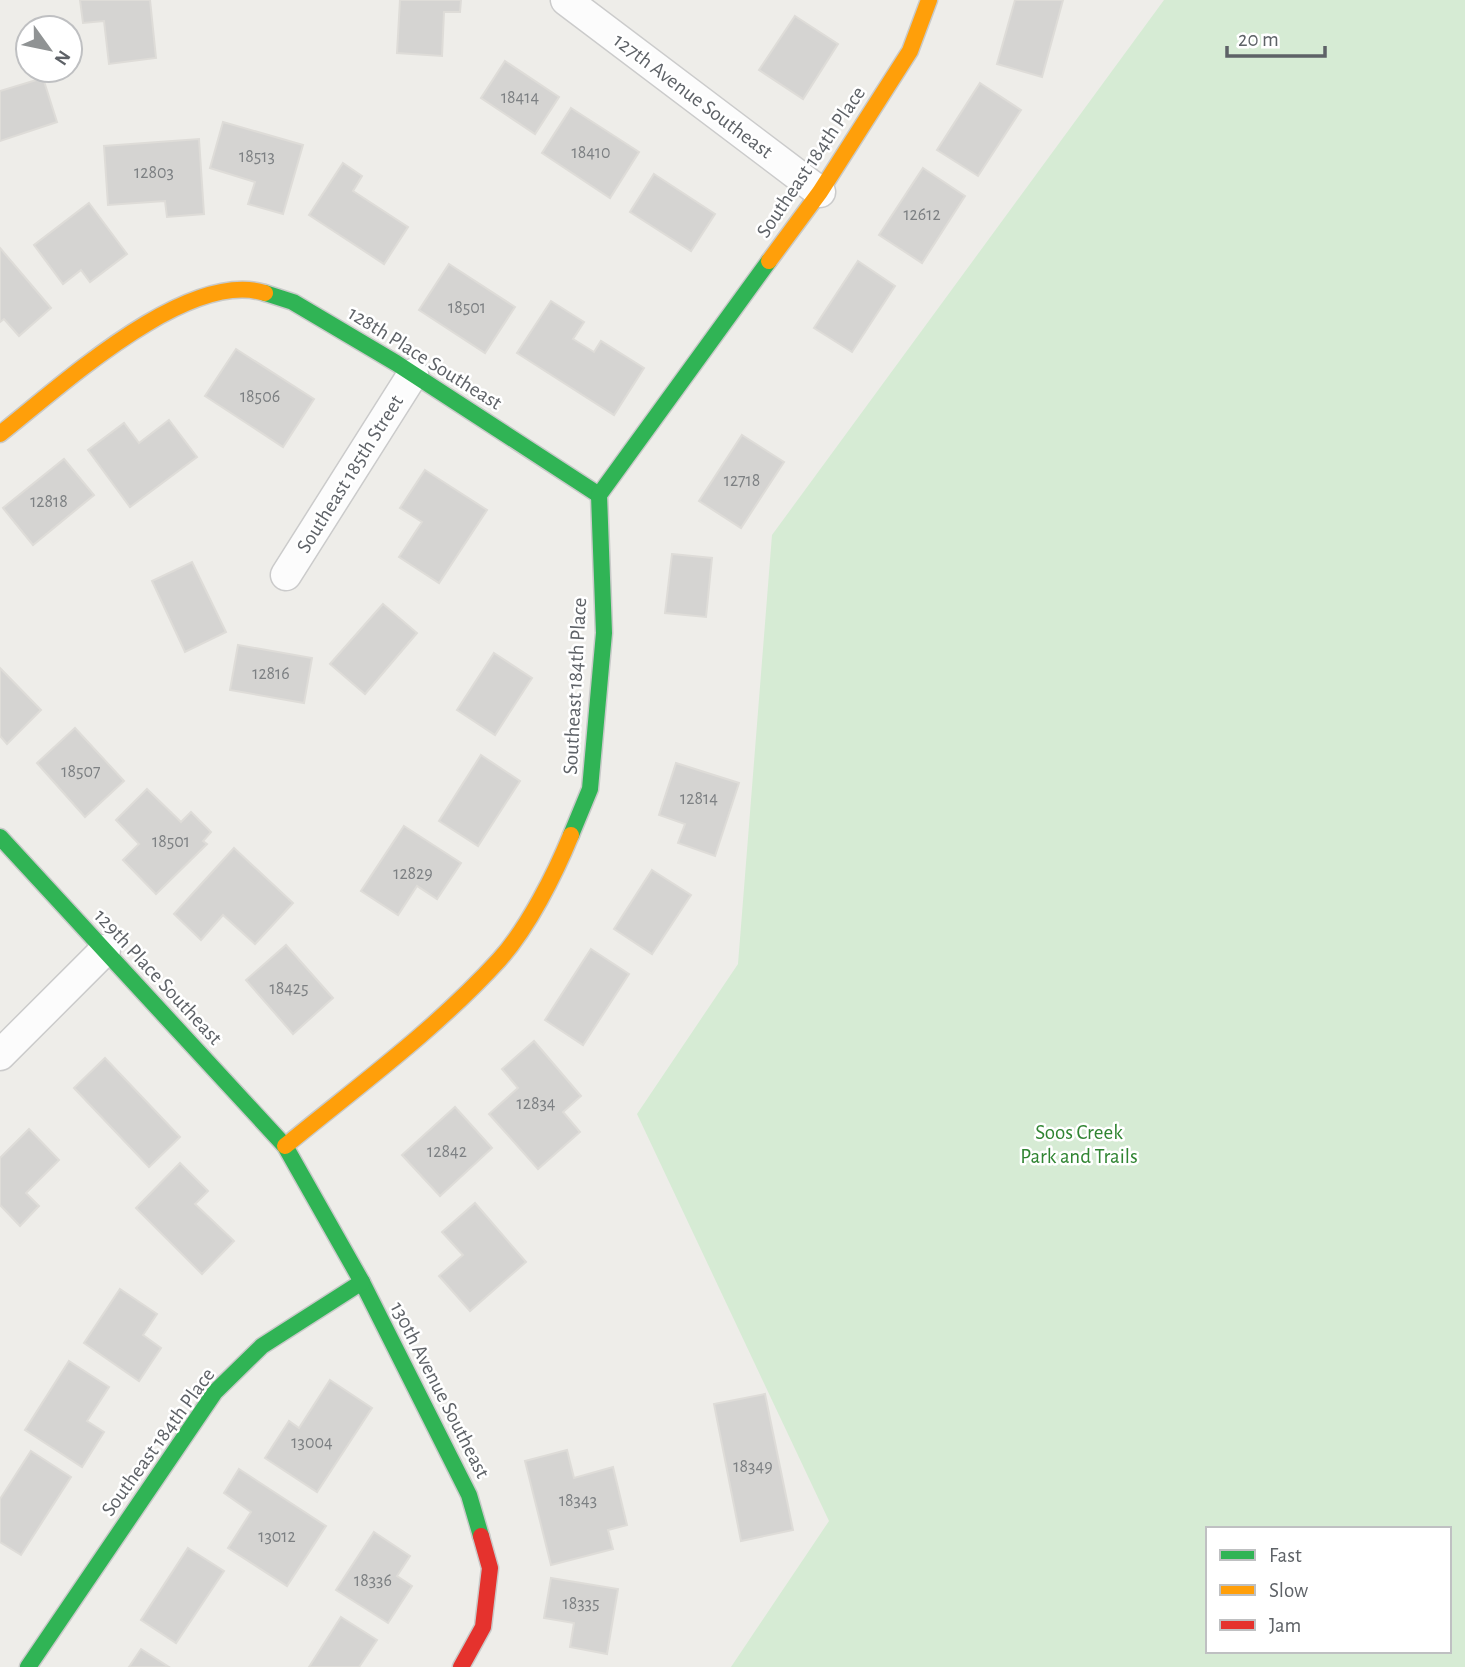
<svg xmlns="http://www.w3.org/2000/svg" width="1465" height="1667" viewBox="0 0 1465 1667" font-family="'Alegreya Sans',sans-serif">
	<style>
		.green { fill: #d6ebd4; fill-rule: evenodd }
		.building { fill: #d5d4d2; stroke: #dedcd8; stroke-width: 2 }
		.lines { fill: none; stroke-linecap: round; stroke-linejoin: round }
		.street-casing { stroke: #cbcbcb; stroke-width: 33 }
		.fast-casing { stroke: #c9cac9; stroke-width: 19 }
		.slow-casing { stroke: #c9cac9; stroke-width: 19 }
		.jam-casing { stroke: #c9cac9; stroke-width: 19 }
		.street { stroke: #fcfcfc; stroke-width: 30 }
		.fast { stroke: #30b455; stroke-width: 16 }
		.slow { stroke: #ff9f0a; stroke-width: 16 }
		.jam { stroke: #e5322d; stroke-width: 16 }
		.labels { text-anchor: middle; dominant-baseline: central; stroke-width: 5; stroke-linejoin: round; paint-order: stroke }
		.number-label { font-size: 18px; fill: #7d8083 }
		.street-label { font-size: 21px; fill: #5e6267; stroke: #fff }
		.park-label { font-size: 21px; fill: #308432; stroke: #fff }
	</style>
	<rect width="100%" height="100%" fill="#eeede9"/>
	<path class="green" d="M1164 0H1465V1667H731L829 1521 637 1114 738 964 772 535ZM1208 1529H1449V1651H1208Z"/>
	<g class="building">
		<polygon points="80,0 150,0 156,58 109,64 104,21 83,23"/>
		<polygon points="400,0 461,0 460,12 444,12 442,56 397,53"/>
		<polygon points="1015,0 1063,0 1042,77 997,64"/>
		<polygon points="795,16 838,44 803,99 759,70"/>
		<polygon points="505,61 559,97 535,134 481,98"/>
		<polygon points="43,78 57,122 0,141 0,91"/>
		<polygon points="980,83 1021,110 978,176 937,150"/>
		<polygon points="571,108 639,152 610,198 542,153"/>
		<polygon points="223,122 303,145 283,214 248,204 255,182 210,168"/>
		<polygon points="199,139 204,214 167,217 165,201 108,205 104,146"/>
		<polygon points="343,163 362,176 353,191 408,227 384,264 309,215"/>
		<polygon points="923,168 965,196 922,263 879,235"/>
		<polygon points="654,174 715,214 691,251 630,212"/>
		<polygon points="89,203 127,254 90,282 81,270 63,284 34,245"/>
		<polygon points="0,248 51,308 19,336 4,319 0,322"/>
		<polygon points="858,261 895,286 852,352 814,328"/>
		<polygon points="449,264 515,307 485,353 419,310"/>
		<polygon points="551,301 584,322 573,339 594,352 601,341 644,368 614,415 517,353"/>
		<polygon points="236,349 314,399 283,447 205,396"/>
		<polygon points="169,420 197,457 130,507 88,450 124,423 139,443"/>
		<polygon points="742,435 784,462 741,528 699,501"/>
		<polygon points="64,459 94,495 33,545 3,508"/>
		<polygon points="425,470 487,510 439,583 399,557 422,522 400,508"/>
		<polygon points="672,554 712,558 706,617 665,613"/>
		<polygon points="192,562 226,632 185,652 152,581"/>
		<polygon points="383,604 417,633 365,694 330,664"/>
		<polygon points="238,645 312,658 304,703 230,690"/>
		<polygon points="494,653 532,678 495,735 457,710"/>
		<polygon points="0,668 41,710 7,744 0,736"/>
		<polygon points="75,728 124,781 85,817 37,763"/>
		<polygon points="481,755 520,781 478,846 439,821"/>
		<polygon points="676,763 739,783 715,856 678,843 685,824 659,815"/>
		<polygon points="147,789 181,822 191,812 211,832 203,841 207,844 156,894 123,860 139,844 116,820"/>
		<polygon points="404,826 461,863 437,899 417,886 398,915 361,891"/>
		<polygon points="234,848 293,903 255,944 223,915 201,940 174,914"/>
		<polygon points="652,870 691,895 652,954 614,929"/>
		<polygon points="286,945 333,998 293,1034 246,980"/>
		<polygon points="591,949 629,974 583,1045 545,1020"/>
		<polygon points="534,1041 581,1096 563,1112 580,1132 538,1169 489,1114 518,1088 502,1069"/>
		<polygon points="105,1058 180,1137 149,1167 74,1088"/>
		<polygon points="455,1107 492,1148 440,1196 402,1155"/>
		<polygon points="29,1129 59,1160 26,1193 39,1206 20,1226 0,1205 0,1158"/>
		<polygon points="180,1163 208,1191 195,1204 234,1241 202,1274 136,1208"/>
		<polygon points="475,1203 526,1262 470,1311 439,1276 463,1255 442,1232"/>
		<polygon points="120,1289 157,1314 143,1335 161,1348 139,1381 84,1343"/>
		<polygon points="69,1361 109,1387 87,1421 104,1432 82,1467 25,1430"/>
		<polygon points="330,1380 372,1408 317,1492 265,1458 289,1421 299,1428"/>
		<polygon points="765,1394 793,1530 741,1541 714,1404"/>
		<polygon points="567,1450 574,1478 613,1467 627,1525 608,1530 613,1549 551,1565 525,1461"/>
		<polygon points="31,1451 71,1477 21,1555 0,1542 0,1499"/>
		<polygon points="239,1469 326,1526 287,1586 228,1548 251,1512 224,1493"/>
		<polygon points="374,1532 410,1556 397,1576 412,1586 388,1623 336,1590"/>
		<polygon points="188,1548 224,1571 176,1643 141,1620"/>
		<polygon points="551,1578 618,1589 607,1654 570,1647 574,1623 544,1618"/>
		<polygon points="341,1617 377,1640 359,1667 309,1667"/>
		<polygon points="141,1649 169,1667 129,1667"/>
	</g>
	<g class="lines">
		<defs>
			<g id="street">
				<polyline points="566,0 820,192"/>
				<polyline points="286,575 413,374"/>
				<polyline points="0,1055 105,950"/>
			</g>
			<g id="fast">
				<polyline points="265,293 293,302 396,363 599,495"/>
				<polyline points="571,835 590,789 604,633 599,495 769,261"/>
				<polyline points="0,837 285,1146 362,1282 469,1495 481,1536"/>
				<polyline points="28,1667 215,1392 262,1346 362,1282"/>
			</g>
			<g id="slow">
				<polyline points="769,261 820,192 910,51 929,0"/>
				<path d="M0 434C59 388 187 268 265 293"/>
				<path d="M285 1146C358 1086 435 1030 499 960 528 928 555 874 571 835"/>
			</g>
			<polyline id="jam" points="461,1667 483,1627 490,1568 481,1536"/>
		</defs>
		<use href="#street" class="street-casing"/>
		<use href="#fast" class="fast-casing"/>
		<use href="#slow" class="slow-casing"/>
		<use href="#jam" class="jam-casing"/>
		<use href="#street" class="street"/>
		<use href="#fast" class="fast"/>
		<use href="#slow" class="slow"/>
		<use href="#jam" class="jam"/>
	</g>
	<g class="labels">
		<g class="number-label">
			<text x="520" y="98">18414</text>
			<text x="591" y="153">18410</text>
			<text x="257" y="157">18513</text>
			<text x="154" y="173">12803</text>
			<text x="922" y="215">12612</text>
			<text x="467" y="308">18501</text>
			<text x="260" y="397">18506</text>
			<text x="742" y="481">12718</text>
			<text x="49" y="502">12818</text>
			<text x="271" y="674">12816</text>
			<text x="81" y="772">18507</text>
			<text x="699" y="799">12814</text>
			<text x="171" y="842">18501</text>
			<text x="413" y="874">12829</text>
			<text x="289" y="989">18425</text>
			<text x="536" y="1104">12834</text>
			<text x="447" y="1152">12842</text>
			<text x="312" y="1443">13004</text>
			<text x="753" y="1467">18349</text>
			<text x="578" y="1501">18343</text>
			<text x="277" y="1537">13012</text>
			<text x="373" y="1581">18336</text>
			<text x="581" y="1604">18335</text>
		</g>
		<g class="street-label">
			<text transform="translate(693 96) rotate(37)">127th Avenue Southeast</text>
			<text transform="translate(811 162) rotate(-56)">Southeast 184th Place</text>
			<text transform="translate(425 358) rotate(32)">128th Place Southeast</text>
			<text transform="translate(350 474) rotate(-58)">Southeast 185th Street</text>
			<text transform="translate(575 686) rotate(-87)">Southeast 184th Place</text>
			<text transform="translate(158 977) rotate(47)">129th Place Southeast</text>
			<text transform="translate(440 1390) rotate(63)">130th Avenue Southeast</text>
			<text transform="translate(158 1442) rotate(-54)">Southeast 184th Place</text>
		</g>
		<g class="park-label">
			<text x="1079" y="1132">Soos Creek<tspan x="1079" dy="24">Park and Trails</tspan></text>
		</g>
	</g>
	<rect x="1206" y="1527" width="245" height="126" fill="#ffffff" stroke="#bfc0c2" stroke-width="2"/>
	<rect x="1220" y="1550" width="35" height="10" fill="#30b455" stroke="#bfc0c2" stroke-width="2"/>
	<text x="1269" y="1562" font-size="21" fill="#5e6267">Fast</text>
	<rect x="1220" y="1585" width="35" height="10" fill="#ff9f0a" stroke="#bfc0c2" stroke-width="2"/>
	<text x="1269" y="1597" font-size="21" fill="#5e6267">Slow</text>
	<rect x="1220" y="1620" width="35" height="10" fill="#e5322d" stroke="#bfc0c2" stroke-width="2"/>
	<text x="1269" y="1632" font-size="21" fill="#5e6267">Jam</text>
	<g transform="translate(49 49) rotate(123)"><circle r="33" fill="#ffffff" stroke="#bfc0c2" stroke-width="2"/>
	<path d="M0-5L12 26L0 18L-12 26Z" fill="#909394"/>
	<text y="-10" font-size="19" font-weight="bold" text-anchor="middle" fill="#5e6267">N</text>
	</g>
	<path d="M1227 46v10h98v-10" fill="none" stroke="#5e6267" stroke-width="3.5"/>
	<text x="1238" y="46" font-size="21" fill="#5e6267" stroke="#ffffff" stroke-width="5" paint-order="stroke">20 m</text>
</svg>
